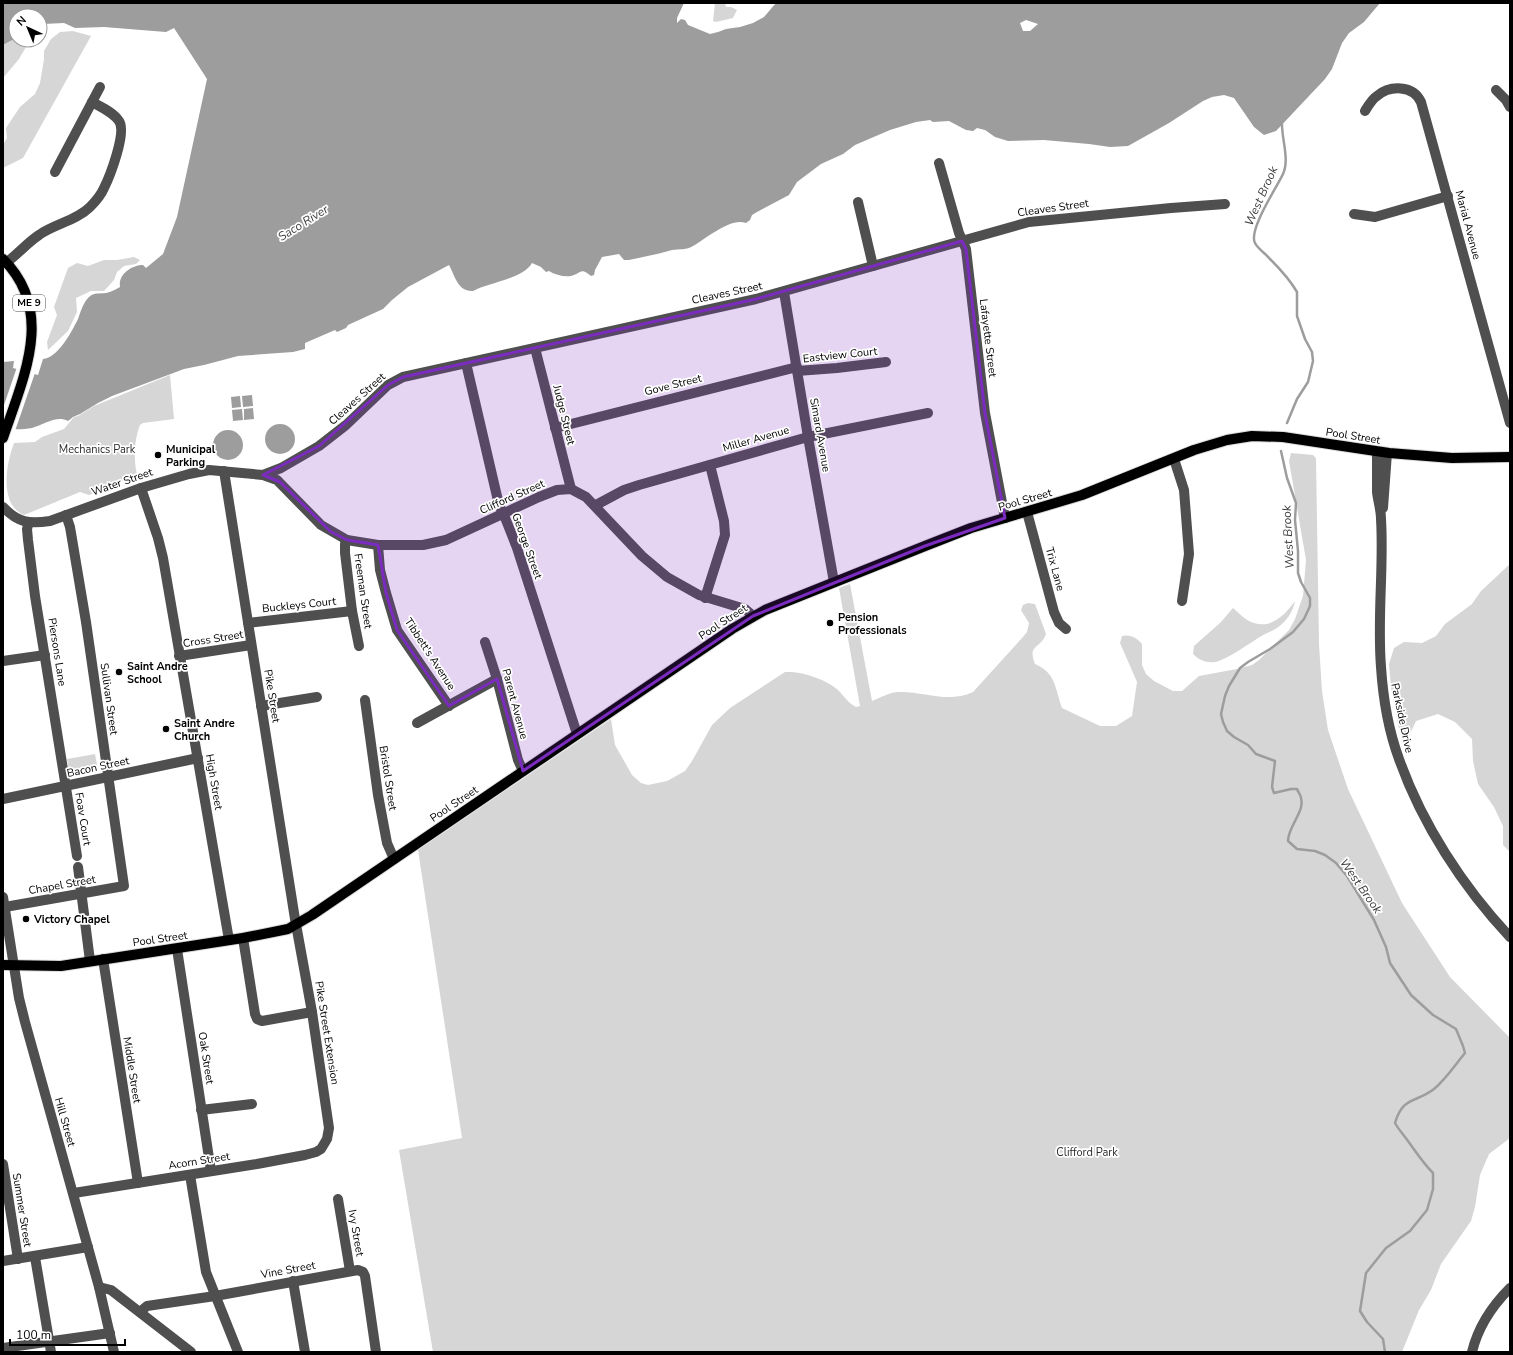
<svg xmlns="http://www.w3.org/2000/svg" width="1513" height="1355" viewBox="0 0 1513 1355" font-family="'Nunito Sans',sans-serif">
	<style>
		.green { fill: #d6d6d6 }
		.water { fill: #9d9d9d; fill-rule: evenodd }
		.pier { fill: #fff }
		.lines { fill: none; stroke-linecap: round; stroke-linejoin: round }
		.stream { stroke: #9d9d9d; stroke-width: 2.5 }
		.major-casing { stroke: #dbdbdb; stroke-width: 12 }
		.minor { stroke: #4f4f4f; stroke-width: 10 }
		.major { stroke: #000; stroke-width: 10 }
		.marked { fill: #7b2cbf; fill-opacity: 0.2; stroke: #7b2cbf; stroke-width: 3; stroke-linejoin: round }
		.poi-dot { fill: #000; stroke: #fff; stroke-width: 1.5 }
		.labels { text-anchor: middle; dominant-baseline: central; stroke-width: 3.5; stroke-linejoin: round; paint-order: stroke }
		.shield { fill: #fff; stroke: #4c4c4c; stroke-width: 1 }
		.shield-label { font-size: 10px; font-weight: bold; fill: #000 }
		.street-label { font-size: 11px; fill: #000; stroke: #fff }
		.park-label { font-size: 11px; fill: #2d2d2d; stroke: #fff }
		.poi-label { font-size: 11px; font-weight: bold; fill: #000; stroke: #fff; text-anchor: start }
		.water-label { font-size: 12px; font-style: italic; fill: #3e3e3e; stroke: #fff }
	</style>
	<rect width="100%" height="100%" fill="#fff"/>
	<g class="green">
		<polygon points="715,3 725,3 726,7 731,7 737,10 733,18 716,22 713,21"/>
		<polygon points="73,31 91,36 23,158 3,168 3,145 7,138 6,128 20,107 35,94 40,83 44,59 44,51 51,39 60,32"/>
		<polygon points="16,38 16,40 25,40 26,47 19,59 3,78 3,45"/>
		<polygon points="134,257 140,260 136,264 124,266 117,272 114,280 104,291 91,291 76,298 77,312 68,331 48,350 47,342 57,315 54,307 68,268 77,263 88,266 104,260 117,260"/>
		<path d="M170 375 174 419 143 423 140 425C134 440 133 462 138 478L127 479 89 495 80 492 24 515C0 505 5 467 14 443L35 442 42 437 64 429 74 417 78 416 94 406Z"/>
		<path d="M1291 453 1313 455 1316 458 1319 644 1322 691 1328 730 1348 789 1402 903 1450 977 1510 1038V1138L1489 1154 1480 1175 1475 1207 1471 1221 1441 1264 1431 1290 1419 1310 1402 1352H433L399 1150 462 1138 418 850 611 719 615 745 632 775 641 783 648 785 667 781 685 771 692 761 712 725 730 708 785 672C801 671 826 679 838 690 844 696 848 703 856 707L860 706 839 588 850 584 872 701C880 698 890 692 898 692 925 691 947 704 973 692L1022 638 1027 632 1029 623 1021 610 1023 605 1028 603 1035 604 1046 634C1041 649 1027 644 1035 664 1056 673 1055 688 1062 708L1100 726H1116L1132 716 1137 682 1120 643 1122 636C1131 634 1137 638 1142 644V665L1146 674 1154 681 1173 691H1182L1199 676 1237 669 1252 665 1259 660 1289 630 1295 619 1303 596 1306 560 1289 461Z"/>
		<polygon points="1510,564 1510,852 1503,845 1503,826 1494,807 1478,784 1473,761 1472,739 1455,722 1438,714 1416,721 1407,740 1402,737 1398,725 1391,687 1389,664 1394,648 1404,642 1422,643 1436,636 1445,624 1472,604 1481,591"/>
		<path d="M1295 601C1293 612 1286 622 1277 628 1272 631 1267 633 1263 635 1251 642 1227 660 1215 662 1206 663 1199 660 1193 654L1194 646 1221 622 1233 608C1239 613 1246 621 1254 623 1271 629 1286 614 1295 601Z"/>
		<polygon points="95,754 98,770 70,775 67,759"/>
	</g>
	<g class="water">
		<path d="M3 3H684L677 18V23L681 19 685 20 688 25 710 34 718 32 726 29 740 27 753 23 764 17 776 3H1380L1364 22 1349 33 1342 43 1332 69 1325 79 1276 131 1264 135 1254 127 1234 98 1224 95 1212 97 1203 101 1169 123 1128 146 1110 147 1089 144 1044 140 1008 141 995 137 985 130 977 128 973 131 966 130 949 121 933 122 930 120 916 122 890 130 855 145 843 154 821 164 797 182 789 195 757 212 752 215 750 220 746 223C731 217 707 238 693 246 687 250 679 249 672 250 658 254 644 257 629 260H624L619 254 602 257 595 270 594 275 591 276C580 267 582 273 571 276 564 277 555 275 549 271L546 272 541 267 532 263C523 279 489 282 473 291 458 292 455 276 449 265L408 287 392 300 383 309 348 325 346 328 337 332 335 330 305 343V349L293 352 238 356 204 365 184 369 112 396 98 403 80 414 73 417 68 421C56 415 44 425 32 428 22 430 13 429 3 429V362L14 361 13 368 38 375 43 359C58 358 72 331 78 319 81 311 83 303 89 297 94 292 100 294 106 293 111 292 116 289 120 287 118 274 132 265 143 265L146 268 163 254 177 217 207 79 174 28 166 32 104 27 75 28 64 23 43 24 40 22V16H16V38L3 45ZM1026 20 1038 24 1030 31H1023L1020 23Z"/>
		<polygon points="252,395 253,406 243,407 242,396"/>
		<polygon points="240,396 241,407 232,408 231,397"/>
		<polygon points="253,408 254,419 244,420 244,409"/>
		<polygon points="242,409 243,420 233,421 232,410"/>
		<circle cx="280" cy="439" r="15"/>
		<circle cx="228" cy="445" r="15"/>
	</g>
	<polygon class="pier" points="17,367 35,373 15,431 3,431 3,408"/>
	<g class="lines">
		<g class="stream">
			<path d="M1282 122C1281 137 1290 159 1283 174 1277 187 1248 230 1255 243 1258 249 1266 254 1270 259 1280 269 1290 280 1297 292V316L1305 339 1312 352 1313 361 1308 382 1297 399 1287 423"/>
			<path d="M1281 451 1287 478 1296 503 1295 520 1298 551V573L1301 582 1310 598V606L1304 619 1293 632 1270 649 1248 662 1240 668 1229 686 1225 696 1221 714 1223 722 1227 731 1234 737 1248 745 1256 754 1275 761 1272 787 1274 793 1291 789H1297C1298 792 1301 795 1301 798 1305 812 1288 826 1288 841L1297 849 1315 851 1325 855 1336 863 1347 876 1374 920 1386 947 1390 963 1411 995 1433 1015 1456 1029 1463 1046 1465 1053C1455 1065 1446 1079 1434 1089 1416 1103 1403 1096 1395 1123 1399 1130 1403 1134 1408 1141 1416 1152 1423 1163 1433 1173V1189L1427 1210 1410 1231 1386 1248 1366 1273 1360 1311 1367 1322 1383 1339 1385 1352"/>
		</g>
		<defs>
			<g id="major">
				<path d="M3 259C56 312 23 378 3 438"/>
				<polyline points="3,965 61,966 243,938 288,929 312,915 732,629 765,610 925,546 971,528 1082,495 1194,450 1227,440 1252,436 1283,437 1389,453 1452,458 1510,457"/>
			</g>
		</defs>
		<use href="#major" class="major-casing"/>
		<g class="minor">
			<polyline points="1496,90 1506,100 1510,107"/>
			<path d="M1365 111C1368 106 1372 99 1377 96 1390 85 1413 85 1421 102L1510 423"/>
			<polyline points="939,163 959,233 966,249 985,413 1005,518"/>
			<polyline points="55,172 100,87"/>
			<polyline points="858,202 873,266"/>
			<polyline points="1354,214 1375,217 1448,196"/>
			<path d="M7 262C18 254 27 243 39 235 54 224 76 221 90 207 95 202 101 195 104 188 110 176 127 132 119 121 113 112 101 107 92 102"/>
			<polyline points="784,292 808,437 834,582"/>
			<polyline points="535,348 571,489"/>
			<polyline points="466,363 499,505 506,520 517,548 577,734"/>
			<polyline points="797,371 837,368 886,362"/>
			<polyline points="555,428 797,367"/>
			<path d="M1377 452C1377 465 1377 479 1377 492 1378 501 1381 510 1381 519 1384 568 1377 617 1381 667 1383 698 1388 729 1399 759 1422 824 1463 887 1510 937"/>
			<polyline points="1174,459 1184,490 1189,554 1182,601"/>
			<polyline points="263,475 281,468 319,446 346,425 388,385 403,377 756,299 1029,222 1171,208 1225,204"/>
			<polyline points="141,488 158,538 163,558 229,940"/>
			<polyline points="596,505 624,490 639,485 808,437 928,413"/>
			<path d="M3 507C18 523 29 524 50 521L141 488 189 474 209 470 263 475 277 480 321 525 347 540 378 545H423L446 540 539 497 557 490 571 489 586 497 642 556 667 577 699 595 745 609 753 616"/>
			<polyline points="1383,508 1387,453"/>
			<polyline points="1027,512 1054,612 1059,623 1066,629"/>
			<polyline points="29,522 27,529 28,540 35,596 77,856"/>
			<polyline points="347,540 345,544 345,553 352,611 359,646"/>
			<polyline points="378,545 380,570 386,593 397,630 449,706"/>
			<polyline points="705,598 725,535 724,521 710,465"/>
			<polyline points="248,623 352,611"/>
			<polyline points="485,642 497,679 518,760 523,771"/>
			<polyline points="179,656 251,645"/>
			<polyline points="3,661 45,655"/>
			<polyline points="365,700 378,795 387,843 394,859"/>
			<polyline points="261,706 317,697"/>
			<polyline points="417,723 497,679"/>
			<polyline points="3,799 198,758"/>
			<polyline points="78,867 90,961"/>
			<polyline points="3,897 19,998 25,1022 99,1287 114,1352"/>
			<polyline points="5,907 124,886 86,622 70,527 66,515"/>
			<polyline points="243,938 255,1014 257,1019 262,1021 312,1012"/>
			<polyline points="177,949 211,1171"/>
			<polyline points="103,959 138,1183"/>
			<polyline points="201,1110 252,1104"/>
			<polyline points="3,1164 18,1259"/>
			<polyline points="190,1175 206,1272 238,1352"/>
			<polyline points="74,1193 257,1164 305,1155 316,1152 321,1149 327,1139 329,1128 312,1012 295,919 224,471"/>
			<polyline points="338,1199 350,1271"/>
			<polyline points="35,1257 51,1352"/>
			<polyline points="3,1261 88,1247"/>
			<polyline points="293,1281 305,1352"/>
			<polyline points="99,1287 111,1290 191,1352"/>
			<polyline points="140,1312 147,1306 215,1296 358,1270 363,1272 365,1276 376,1352"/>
			<polyline points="3,1348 110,1333"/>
			<path d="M1472 1352C1478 1327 1492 1306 1510 1288"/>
		</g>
		<use href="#major" class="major"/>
	</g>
	<path class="marked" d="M962 241 966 249 985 413 1005 518 925 546 753 616 523 771 497 679 449 706 397 630 386 593 378 545 347 540 331 532 280 482 263 475 319 446 388 385 403 377 756 299Z"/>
	<g class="poi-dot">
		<circle cx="158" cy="455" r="4"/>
		<circle cx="830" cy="623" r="4"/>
		<circle cx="119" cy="672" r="4"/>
		<circle cx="166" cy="729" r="4"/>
		<circle cx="26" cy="919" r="4"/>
	</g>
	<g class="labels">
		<rect class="shield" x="13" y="295" width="32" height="16" rx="3"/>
		<g class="shield-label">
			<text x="29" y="303">ME 9</text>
		</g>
		<g class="street-label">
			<text transform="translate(1053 208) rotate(-8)">Cleaves Street</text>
			<text transform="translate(1468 225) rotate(75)">Marial Avenue</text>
			<text transform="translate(727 293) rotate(-12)">Cleaves Street</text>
			<text transform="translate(988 338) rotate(83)">Lafayette Street</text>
			<text transform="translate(840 355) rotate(-6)">Eastview Court</text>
			<text transform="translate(673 385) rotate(-14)">Gove Street</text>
			<text transform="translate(357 399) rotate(-42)">Cleaves Street</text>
			<text transform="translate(564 415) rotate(76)">Judge Street</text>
			<text transform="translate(820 435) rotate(80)">Simard Avenue</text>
			<text transform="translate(1353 436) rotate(9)">Pool Street</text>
			<text transform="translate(756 439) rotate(-16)">Miller Avenue</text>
			<text transform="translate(122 482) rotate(-19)">Water Street</text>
			<text transform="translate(512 497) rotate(-24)">Clifford Street</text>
			<text transform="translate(1025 500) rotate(-16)">Pool Street</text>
			<text transform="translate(527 546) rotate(70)">George Street</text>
			<text transform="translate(1055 569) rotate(75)">Trix Lane</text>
			<text transform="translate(363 591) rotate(82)">Freeman Street</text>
			<text transform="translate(299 605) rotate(-6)">Buckleys Court</text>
			<text transform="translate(723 622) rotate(-33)">Pool Street</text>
			<text transform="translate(213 639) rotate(-9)">Cross Street</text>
			<text transform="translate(57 652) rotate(81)">Piersons Lane</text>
			<text transform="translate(430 654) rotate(57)">Tibbett's Avenue</text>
			<text transform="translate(272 696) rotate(81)">Pike Street</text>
			<text transform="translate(109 699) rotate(82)">Sullivan Street</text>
			<text transform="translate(515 704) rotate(75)">Parent Avenue</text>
			<text transform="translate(1402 718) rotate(78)">Parkside Drive</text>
			<text transform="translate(98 767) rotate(-12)">Bacon Street</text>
			<text transform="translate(388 778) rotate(81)">Bristol Street</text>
			<text transform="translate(214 782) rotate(80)">High Street</text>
			<text transform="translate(454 804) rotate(-34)">Pool Street</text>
			<text transform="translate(83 819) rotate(81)">Foav Court</text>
			<text transform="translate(62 885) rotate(-10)">Chapel Street</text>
			<text transform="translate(160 939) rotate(-8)">Pool Street</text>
			<text transform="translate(327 1033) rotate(81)">Pike Street Extension</text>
			<text transform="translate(206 1058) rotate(81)">Oak Street</text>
			<text transform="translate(132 1070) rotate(81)">Middle Street</text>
			<text transform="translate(65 1122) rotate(74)">Hill Street</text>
			<text transform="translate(199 1161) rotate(-9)">Acorn Street</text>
			<text transform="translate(22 1210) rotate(81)">Summer Street</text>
			<text transform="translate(356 1233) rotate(80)">Ivy Street</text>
			<text transform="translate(288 1270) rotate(-10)">Vine Street</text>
		</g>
		<g class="park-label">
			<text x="97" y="449">Mechanics Park</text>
			<text x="1087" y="1152">Clifford Park</text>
		</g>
		<g class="poi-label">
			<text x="166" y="449">Municipal<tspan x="166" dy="13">Parking</tspan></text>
			<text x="838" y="617">Pension<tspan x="838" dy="13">Professionals</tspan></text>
			<text x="127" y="666">Saint Andre<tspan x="127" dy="13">School</tspan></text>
			<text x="174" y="723">Saint Andre<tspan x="174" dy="13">Church</tspan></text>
			<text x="34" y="919">Victory Chapel</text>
		</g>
		<g class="water-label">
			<text transform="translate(1261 196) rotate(-66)">West Brook</text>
			<text transform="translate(303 223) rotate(-32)">Saco River</text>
			<text transform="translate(1288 537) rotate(-93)">West Brook</text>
			<text transform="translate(1361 886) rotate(55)">West Brook</text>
		</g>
	</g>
	<rect width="1513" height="1355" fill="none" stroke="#000000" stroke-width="8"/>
	<g transform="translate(28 28) rotate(316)"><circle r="19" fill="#ffffff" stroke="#999999"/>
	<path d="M0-3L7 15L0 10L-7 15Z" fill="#000000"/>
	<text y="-6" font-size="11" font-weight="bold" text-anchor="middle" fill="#000000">N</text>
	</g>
	<path d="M10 1339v6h115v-6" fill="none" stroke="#000000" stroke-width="2"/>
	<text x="16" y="1339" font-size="12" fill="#000000" stroke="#ffffff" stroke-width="3" paint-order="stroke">100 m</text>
</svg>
